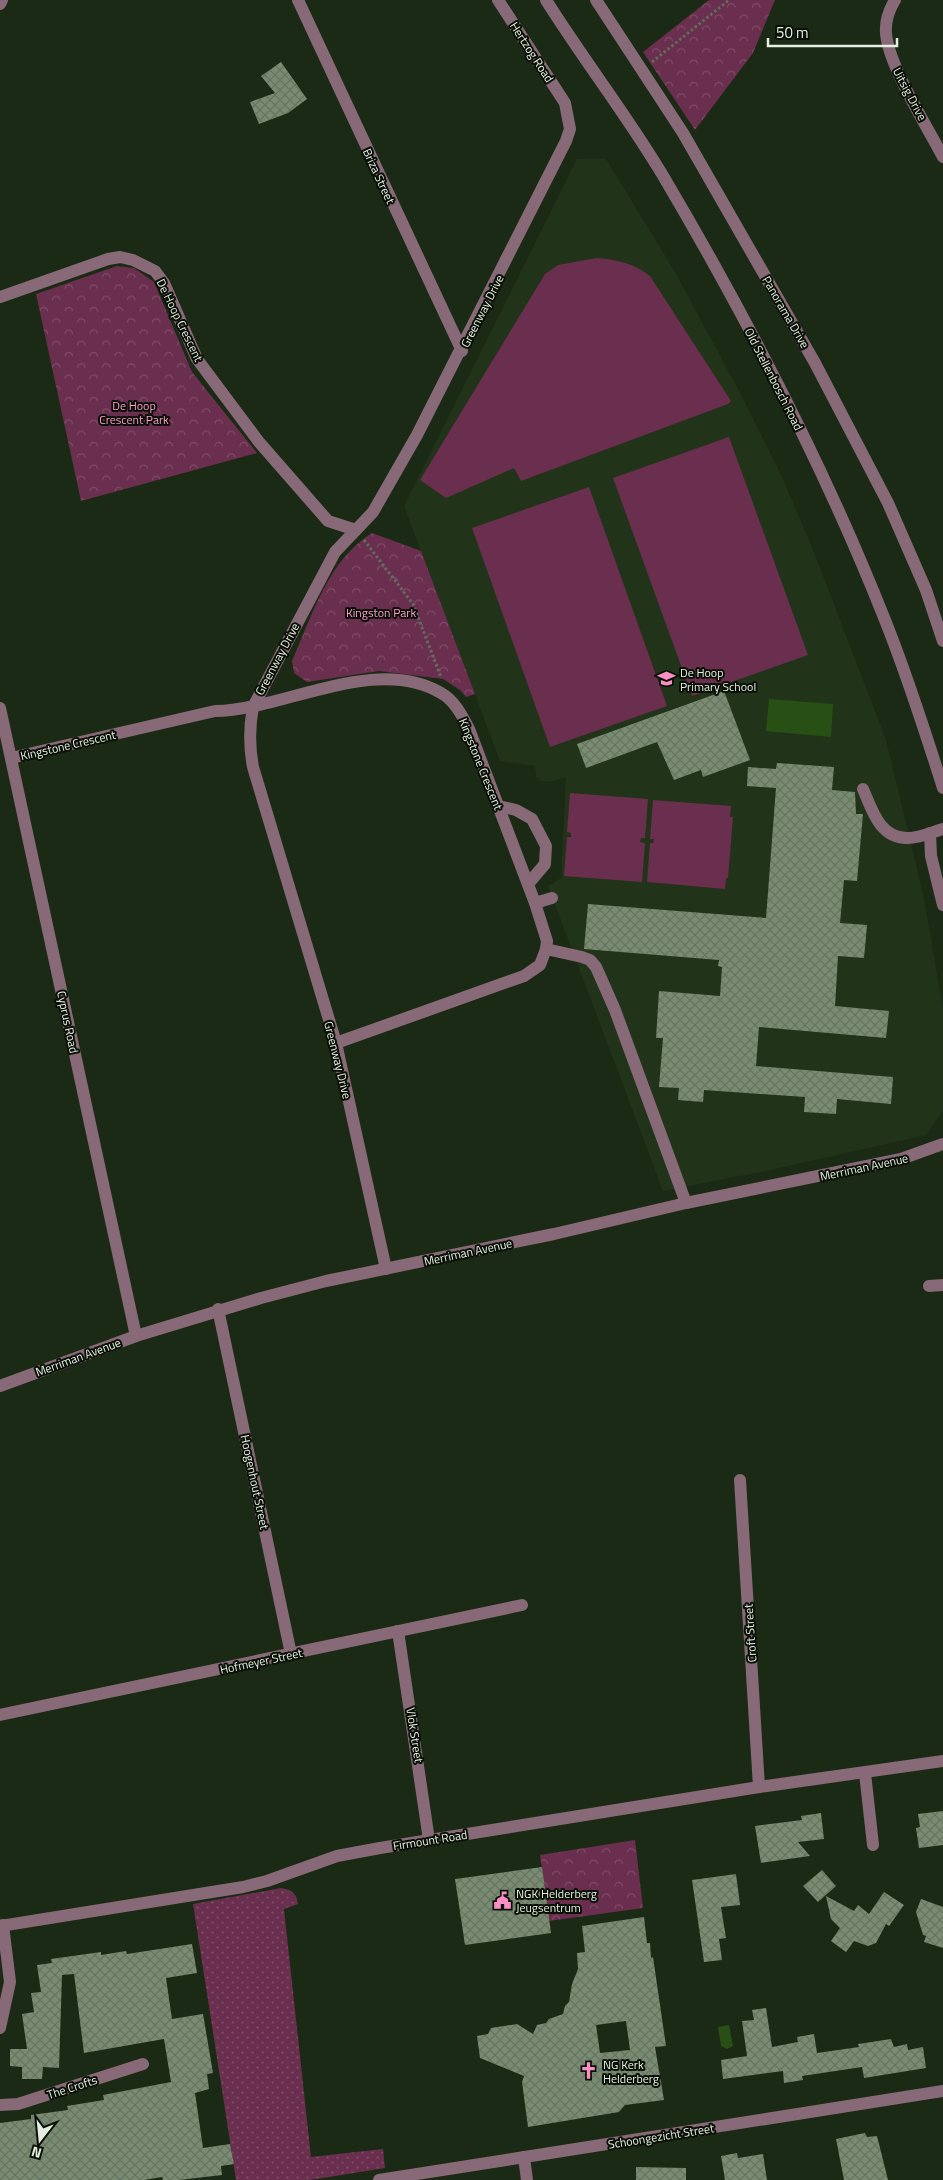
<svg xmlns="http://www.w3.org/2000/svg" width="943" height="2180" viewBox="0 0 943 2180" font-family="'Titillium Web',sans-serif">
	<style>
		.built { fill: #213419 }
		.grass { fill: url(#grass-dots) }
		.park { fill: url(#park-crowns) }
		.pitch { fill: #6a2e4e }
		.water { fill: #295014 }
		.building { fill: url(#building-cross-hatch); fill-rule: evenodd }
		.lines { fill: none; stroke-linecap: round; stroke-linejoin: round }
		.path { stroke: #616e5b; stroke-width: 3; stroke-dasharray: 2.5 2.5; stroke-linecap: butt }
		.minor { stroke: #886977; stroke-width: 12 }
		.labels { text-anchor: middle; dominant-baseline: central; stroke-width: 4; stroke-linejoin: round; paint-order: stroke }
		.street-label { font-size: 12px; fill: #e5efe1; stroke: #0a1007 }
		.park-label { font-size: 12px; fill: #fe9ccd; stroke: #0a1007 }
		.poi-label { font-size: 12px; fill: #e5efe1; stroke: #0a1007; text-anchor: start }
	</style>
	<defs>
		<pattern id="grass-dots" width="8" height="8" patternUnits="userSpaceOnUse" patternTransform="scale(1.25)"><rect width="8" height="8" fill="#6a2e4e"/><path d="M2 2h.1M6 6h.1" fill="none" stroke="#7f4d67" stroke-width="1.8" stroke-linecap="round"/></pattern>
		<pattern id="park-crowns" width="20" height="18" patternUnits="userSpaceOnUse" patternTransform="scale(1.25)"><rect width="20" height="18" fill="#6a2e4e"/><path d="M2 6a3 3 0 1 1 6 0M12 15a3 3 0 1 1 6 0" fill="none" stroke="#7f4d67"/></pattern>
		<pattern id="building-cross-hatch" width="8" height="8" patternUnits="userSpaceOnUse" patternTransform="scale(1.25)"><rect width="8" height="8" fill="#798b71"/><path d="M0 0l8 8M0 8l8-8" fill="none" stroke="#677461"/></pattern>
	</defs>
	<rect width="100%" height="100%" fill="#1b2a14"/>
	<polygon class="built" points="577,159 606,159 675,272 739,391 781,475 812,547 886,740 924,898 943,1010 943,1111 926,1135 770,1170 663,1191 548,886 561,878 566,777 548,782 541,781 536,776 535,766 500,761 404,506"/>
	<polygon class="grass" points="281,1888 290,1890 296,1896 298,1904 284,1909 311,2157 383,2149 385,2168 310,2180 236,2180 193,1904"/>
	<g class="park">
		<polygon points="709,0 775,0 753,53 695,130 643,52"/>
		<polygon points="117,266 134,268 154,282 192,372 257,453 81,501 36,294"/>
		<path d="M372 533 421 551 475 694 466 697 460 690 443 679 379 671 307 682 294 673 292 661C312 616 328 560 372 533Z"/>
		<polygon points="635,1840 643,1908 549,1921 540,1855"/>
	</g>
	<g class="pitch">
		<path d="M597 258C618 260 633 263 650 276L731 401 728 404 521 481 514 468 446 498 420 480 545 274 558 265Z"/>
		<polygon points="729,437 808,655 692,696 613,478"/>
		<polygon points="589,487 667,706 550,747 472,528"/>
		<polygon points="570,793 648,799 645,838 641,838 640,842 645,843 642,882 564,876 567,837 571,837 571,833 567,832"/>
		<polygon points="653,800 731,806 730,817 733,817 728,878 726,878 725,889 647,882 650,843 653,843 654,839 650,839"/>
	</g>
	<g class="water">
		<polygon points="769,699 833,704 831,737 766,731"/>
		<polygon points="729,2025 733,2046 727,2049 721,2046 718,2027"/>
	</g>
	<g class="building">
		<polygon points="281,62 307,99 288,113 259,124 250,102 275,93 261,76"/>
		<polygon points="724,691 750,760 703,777 701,770 674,780 657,742 586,768 577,744"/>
		<polygon points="777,763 834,767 832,790 855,792 856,814 863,814 857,881 844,880 840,923 867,925 864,958 838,956 835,1006 889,1011 886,1038 759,1027 756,1066 893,1077 891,1104 837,1099 836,1114 804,1112 805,1097 704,1090 703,1102 678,1100 679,1088 659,1087 663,1038 656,1038 659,991 720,996 722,967 718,966 719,960 584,949 588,904 766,918 776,788 747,786 748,767 776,769"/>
		<polygon points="943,1811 943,1845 919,1848 916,1828 920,1827 918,1814"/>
		<polygon points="821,1813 824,1839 798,1842 810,1856 761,1863 755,1826 802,1820 801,1816"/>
		<polygon points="542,1867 551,1933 465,1945 455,1879"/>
		<polygon points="822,1870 836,1886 818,1902 803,1886"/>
		<polygon points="736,1874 740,1905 721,1907 726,1938 719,1939 722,1960 704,1962 692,1880"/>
		<polygon points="884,1892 904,1905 889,1926 886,1924 876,1943 868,1946 854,1941 846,1952 831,1941 840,1928 831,1919 826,1896 854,1911 858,1905 869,1914"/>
		<polygon points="921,1899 943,1907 943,1948 924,1942 926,1936 923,1935 916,1912"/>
		<path d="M644 1917 647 1943H650L651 1958 653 1957 666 2046 655 2047 664 2100 625 2105 619 2112 528 2127 522 2082 524 2076 480 2058 477 2036 488 2034 491 2028 517 2024 533 2034 537 2025 546 2023 549 2019 563 2014 565 2006 569 2002 572 1984 578 1969 577 1953 585 1952 582 1926ZM626 2021 630 2050 600 2053 596 2025Z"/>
		<polygon points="192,1944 197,1973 166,1978 172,2019 203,2014 213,2073 207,2074 209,2089 195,2093 203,2148 230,2144 234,2164 221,2166 222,2175 179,2180 163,2180 162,2177 144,2180 0,2180 0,2123 31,2119 31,2115 68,2110 67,2106 104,2100 103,2095 171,2082 164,2039 84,2053 74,1974 62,1975 59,2068 43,2067 42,2079 22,2079 22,2067 10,2066 10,2049 27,2049 22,2014 34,2012 31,1993 41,1992 37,1965 52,1963 51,1959 101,1952 101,1955 126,1951 127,1954"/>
		<polygon points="766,2008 772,2047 798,2042 797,2037 814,2034 817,2053 859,2047 858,2044 891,2039 894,2047 907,2044 908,2050 923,2047 926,2068 864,2078 862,2067 802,2076 803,2080 784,2083 783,2071 723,2079 721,2060 747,2056 742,2021 754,2020 752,2010"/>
		<polygon points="865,2133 867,2137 877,2136 888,2180 844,2180 836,2139"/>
		<polygon points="737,2153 738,2158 763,2154 767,2180 725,2180 721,2156"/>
		<polygon points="636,2167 686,2168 686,2180 636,2180"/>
	</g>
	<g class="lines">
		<g class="path">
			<polyline points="652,62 729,0"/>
			<polyline points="364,540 413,604 441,677"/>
		</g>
		<g class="minor">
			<polyline points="298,0 462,351"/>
			<path d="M546 0C583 59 626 114 662 174 746 316 824 466 885 620 907 675 925 731 943 788"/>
			<polyline points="596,0 683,133 815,363 888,503 926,590 943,641"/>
			<path d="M895 0C889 10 885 21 886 33 888 65 927 126 943 157"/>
			<polyline points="0,4 2,0"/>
			<polyline points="0,297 108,259 120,257 133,260 155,271 164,283 197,359 259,442 328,521 356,530"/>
			<polyline points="0,708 136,1336"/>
			<path d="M11 758 215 711C284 710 375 654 441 693 454 700 462 715 469 729L535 903 547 941 546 949 540 965 524 976 336 1043"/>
			<path d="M863 789C872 810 880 839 908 838 920 838 932 832 943 829"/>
			<polyline points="498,806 516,810 532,819 546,846 545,864 528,884"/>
			<polyline points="930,833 931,856 943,905"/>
			<polyline points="535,903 552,898"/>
			<polyline points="546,949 582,957 590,960 596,967 615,1010 686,1203"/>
			<path d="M386 1269 336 1043 253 767C249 746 249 728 253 707L335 552 373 512 417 435 566 141 570 129 565 103 498 0"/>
			<polyline points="929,1286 943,1285"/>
			<polyline points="218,1309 291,1654"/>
			<polyline points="0,1386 136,1336 261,1298 326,1281 554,1234 686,1203 901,1159 943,1144"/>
			<polyline points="740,1480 759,1787"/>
			<polyline points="398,1631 429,1840"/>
			<polyline points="0,1715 522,1605"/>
			<polyline points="865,1773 873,1845"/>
			<polyline points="0,1926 243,1887 267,1881 337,1856 380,1848 759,1787 943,1761"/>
			<polyline points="0,2028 10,1982 3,1925"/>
			<polyline points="0,2105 18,2104 143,2064"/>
			<polyline points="524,2157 527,2180"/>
			<polyline points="379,2180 943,2091"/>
		</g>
	</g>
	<defs>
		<symbol id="school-bare" viewBox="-9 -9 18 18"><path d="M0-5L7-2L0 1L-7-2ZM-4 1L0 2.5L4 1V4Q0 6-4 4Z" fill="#fb8fc5" stroke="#0a1007" stroke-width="2.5" paint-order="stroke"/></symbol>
		<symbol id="civic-bare" viewBox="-9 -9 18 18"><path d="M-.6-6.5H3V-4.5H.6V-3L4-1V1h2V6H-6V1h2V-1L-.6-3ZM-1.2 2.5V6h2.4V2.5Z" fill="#fb8fc5" stroke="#0a1007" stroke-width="2.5" paint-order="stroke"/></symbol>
		<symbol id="church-bare" viewBox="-9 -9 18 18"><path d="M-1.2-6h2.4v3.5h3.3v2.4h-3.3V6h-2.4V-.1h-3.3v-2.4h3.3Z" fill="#fb8fc5" stroke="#0a1007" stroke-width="2.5" paint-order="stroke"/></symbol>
	</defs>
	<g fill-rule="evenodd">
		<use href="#school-bare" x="654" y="666" width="25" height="25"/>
		<use href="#civic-bare" x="490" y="1888" width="25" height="25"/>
		<use href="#church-bare" x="576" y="2058" width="25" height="25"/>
	</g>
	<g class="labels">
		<g class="street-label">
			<text transform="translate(532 52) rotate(57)">Hertzog Road</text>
			<text transform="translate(910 94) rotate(62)">Uitsig Drive</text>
			<text transform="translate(379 176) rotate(65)">Briza Street</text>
			<text transform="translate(482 311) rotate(-63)">Greenway Drive</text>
			<text transform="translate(786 312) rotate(60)">Panorama Drive</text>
			<text transform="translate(180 320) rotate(64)">De Hoop Crescent</text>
			<text transform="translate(774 379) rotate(63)">Old Stellenbosch Road</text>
			<text transform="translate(277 659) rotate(-62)">Greenway Drive</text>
			<text transform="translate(68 745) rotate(-13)">Kingstone Crescent</text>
			<text transform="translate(481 764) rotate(68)">Kingstone Crescent</text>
			<text transform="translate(68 1022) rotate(78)">Cyprus Road</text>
			<text transform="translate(338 1060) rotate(76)">Greenway Drive</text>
			<text transform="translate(864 1167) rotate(-12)">Merriman Avenue</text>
			<text transform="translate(468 1252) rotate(-12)">Merriman Avenue</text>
			<text transform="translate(78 1357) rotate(-20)">Merriman Avenue</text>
			<text transform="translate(255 1482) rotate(78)">Hoogenhout Street</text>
			<text transform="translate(750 1633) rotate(-94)">Croft Street</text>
			<text transform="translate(261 1661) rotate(-12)">Hofmeyer Street</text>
			<text transform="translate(415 1735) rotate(81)">Vlok Street</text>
			<text transform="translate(430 1840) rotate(-9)">Firmount Road</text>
			<text transform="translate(72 2087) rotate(-18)">The Crofts</text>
			<text transform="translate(661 2136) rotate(-9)">Schoongezicht Street</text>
		</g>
		<g class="park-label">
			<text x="134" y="405">De Hoop<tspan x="134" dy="14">Crescent Park</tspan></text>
			<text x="381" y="612">Kingston Park</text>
		</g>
		<g class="poi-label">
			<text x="680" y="672">De Hoop<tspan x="680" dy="14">Primary School</tspan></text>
			<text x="516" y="1893">NGK Helderberg<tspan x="516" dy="14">Jeugsentrum</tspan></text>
			<text x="603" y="2064">NG Kerk<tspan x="603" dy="14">Helderberg</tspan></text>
		</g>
	</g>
	<g transform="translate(40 2140) rotate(196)" stroke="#0a1007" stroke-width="4" paint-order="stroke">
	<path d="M0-4L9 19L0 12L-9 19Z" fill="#e5efe1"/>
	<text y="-8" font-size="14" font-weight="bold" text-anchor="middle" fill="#e5efe1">N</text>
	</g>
	<path d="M768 38v8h129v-8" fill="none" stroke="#e5efe1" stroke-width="2.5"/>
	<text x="776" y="38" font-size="15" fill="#e5efe1" stroke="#0a1007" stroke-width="4" paint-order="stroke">50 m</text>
</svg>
